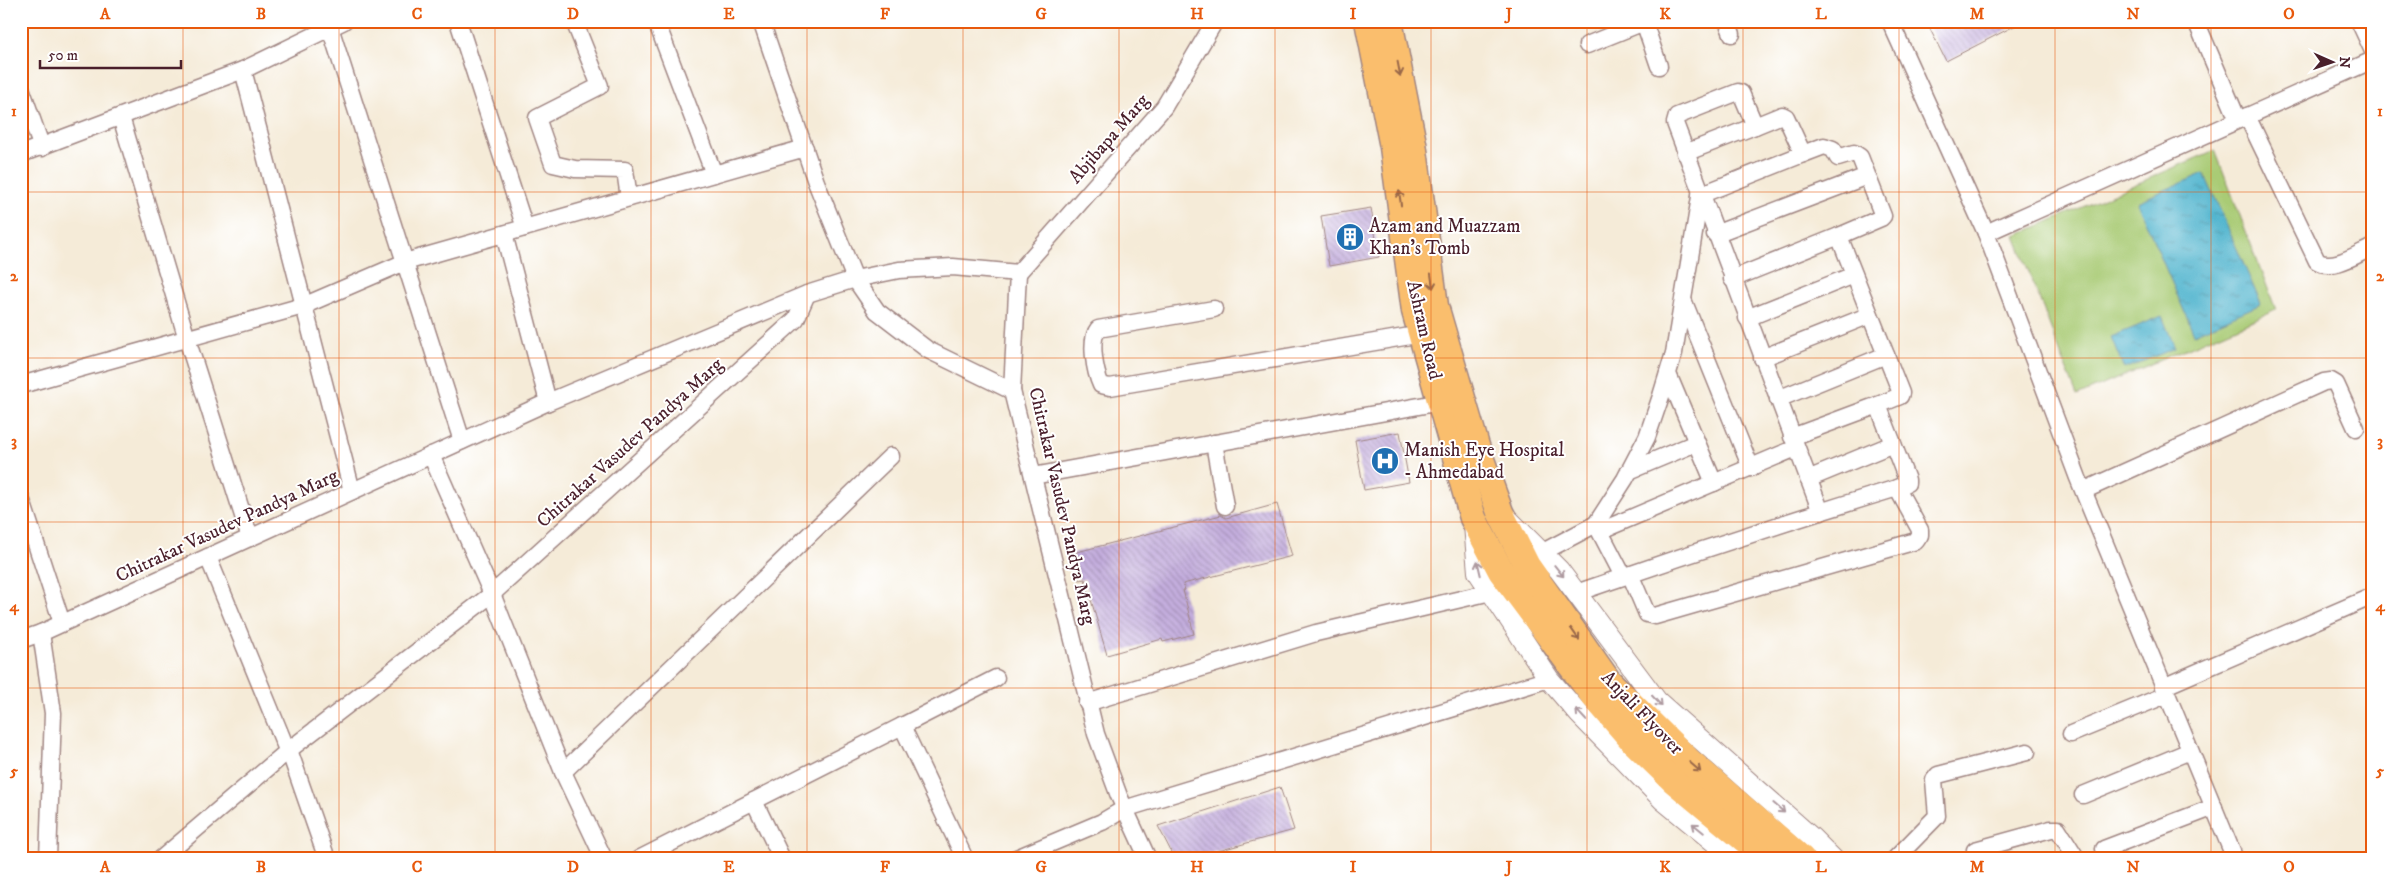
<svg xmlns="http://www.w3.org/2000/svg" width="2394" height="880" viewBox="0 0 2394 880" font-family="'IM FELL DW Pica',serif">
	<style>
		.garden { fill: #a9cb74; stroke: #7a7550 }
		.water { fill: url(#water-ripples); stroke: #4c6a7c }
		.building { fill: url(#building-back-hatch) }
		.lines { fill: none; stroke-linecap: round; stroke-linejoin: round }
		.minor-casing { stroke: #a08582; stroke-width: 19 }
		.tertiary-casing { stroke: #a08582; stroke-width: 22 }
		.primary-casing { stroke: #a08582; stroke-width: 29 }
		.minor { stroke: #fff; stroke-width: 16 }
		.tertiary { stroke: #fff; stroke-width: 20 }
		.primary { stroke: #fabe6d; stroke-width: 26 }
		.oneway { stroke: #996749 }
		.oneway2 { stroke: #ae9aa0 }
		.grid { fill: none; stroke: #e8590c; stroke-width: 1; stroke-opacity: 0.55 }
		.labels { text-anchor: middle; dominant-baseline: central; stroke-width: 4; stroke-linejoin: round; paint-order: stroke }
		.street-label { font-size: 19px; fill: #4a1f2b; stroke: #fff }
		.poi-label { font-size: 19px; fill: #4a1f2b; stroke: #fff; text-anchor: start }
		.neatline { fill: none; stroke: #e8590c; stroke-width: 2 }
		.grid-label { font-size: 16px; text-anchor: middle; font-weight: bold; fill: #e8590c }
	</style>
	<defs>
		<pattern id="water-ripples" width="26" height="14" patternUnits="userSpaceOnUse" patternTransform="scale(1.25)"><rect width="26" height="14" fill="#4fb4ce"/><path d="M2 4q2-2 4 0t4 0M15 11q2-2 4 0t4 0" fill="none" stroke="#4492a7"/></pattern>
		<pattern id="building-back-hatch" width="6" height="6" patternUnits="userSpaceOnUse" patternTransform="scale(1.25)"><rect width="6" height="6" fill="#c4aede"/><path d="M-1 5l2 2M0 0l6 6M5-1l2 2" fill="none" stroke="#a18db4"/></pattern>
	</defs>
	<rect width="100%" height="100%" fill="#fff"/>
	<filter id="ink" filterUnits="userSpaceOnUse"><feTurbulence type="fractalNoise" baseFrequency=".02" numOctaves="2"/><feDisplacementMap in="SourceGraphic" scale="10" xChannelSelector="R" yChannelSelector="G"/><feConvolveMatrix kernelMatrix="1 2 1 2 8 2 1 2 1" color-interpolation-filters="sRGB"/></filter>
	<filter id="wash" filterUnits="userSpaceOnUse"><feTurbulence type="fractalNoise" baseFrequency=".0096" numOctaves="4" result="noise"/><feDisplacementMap in="SourceGraphic" scale="20" xChannelSelector="R" yChannelSelector="G"/><feGaussianBlur stdDeviation="1.12" result="paint"/><feColorMatrix in="noise" values="0 0 0 0 0 0 0 0 0 0 0 0 0 0 0 0 0 1.4 0 .05"/><feComposite in="paint" operator="in"/></filter>
	<g filter="url(#wash)">
		<rect width="100%" height="100%" fill="#f5ebd8"/>
		<polygon class="garden" points="2215,150 2276,310 2077,396 2015,236"/>
		<g class="water">
			<polygon points="2204,173 2261,304 2194,334 2137,202"/>
			<polygon points="2162,316 2175,348 2124,369 2111,337"/>
		</g>
		<g id="blocks">
			<g class="building">
				<polygon points="1926,21 2024,21 1946,61"/>
				<polygon points="1371,208 1379,257 1329,266 1321,216"/>
				<polygon points="1400,432 1409,482 1364,490 1355,440"/>
				<polygon points="1277,504 1292,556 1183,584 1185,590 1183,590 1194,634 1163,642 1162,639 1107,655 1085,579 1079,580 1073,553 1221,515 1226,518"/>
				<polygon points="1280,787 1294,830 1189,859 1175,859 1158,826"/>
			</g>
		</g>
	</g>
	<g filter="url(#ink)">
		<use href="#blocks" fill-opacity="0" stroke="#a08582" stroke-width="1"/>
		<g class="lines">
			<defs>
				<g id="minor">
					<polyline points="328,21 462,441"/>
					<polyline points="458,21 525,228"/>
					<polyline points="574,21 600,86 537,118 553,164 575,169 625,170 629,198"/>
					<polyline points="656,21 714,174"/>
					<polyline points="761,21 816,182 855,279 877,311 928,350 1012,391"/>
					<polyline points="1727,21 1732,34"/>
					<polyline points="1890,21 1986,233 2078,478 2235,859"/>
					<polyline points="2196,21 2238,120"/>
					<polyline points="2359,21 2373,51"/>
					<polyline points="1587,45 1644,22 1659,66"/>
					<polyline points="243,70 352,491"/>
					<polyline points="21,88 42,148"/>
					<path d="M2247 116 2317 261C2333 271 2357 254 2373 247"/>
					<polyline points="121,117 187,339 250,538"/>
					<polyline points="1685,153 1755,126"/>
					<polyline points="21,154 243,70 344,21"/>
					<polyline points="1700,195 1803,154"/>
					<polyline points="1986,233 2373,60"/>
					<polyline points="504,234 548,402"/>
					<polyline points="1715,234 1867,176"/>
					<polyline points="1018,273 1012,391 1096,734 1119,796 1148,859"/>
					<polyline points="1018,273 1164,107 1215,21"/>
					<polyline points="1732,279 1839,236"/>
					<polyline points="1684,302 1751,468"/>
					<path d="M1214 309 1098 329C1089 340 1095 372 1101 385L1110 387 1422 334"/>
					<polyline points="1747,318 1854,275"/>
					<polyline points="1762,358 1870,315"/>
					<polyline points="1668,374 1714,483"/>
					<polyline points="21,385 303,306 405,262 805,148"/>
					<polyline points="1778,399 1886,355"/>
					<polyline points="1792,437 1878,405"/>
					<polyline points="1214,443 1225,506"/>
					<polyline points="431,455 492,594 563,772 604,859"/>
					<polyline points="1629,471 1696,443"/>
					<polyline points="1033,476 1441,402"/>
					<polyline points="1808,479 1893,444"/>
					<polyline points="2085,490 2324,382 2331,381 2336,384 2356,428"/>
					<polyline points="21,498 62,623"/>
					<polyline points="1821,512 1675,123 1677,116 1738,92 1741,93 1755,126 1782,115 1786,117 1803,154 1824,146 1833,149 1838,158 1854,153 1860,157 1883,216 1881,218 1839,236 1901,393 1900,396 1878,405 1907,480 1907,483 1897,488"/>
					<polyline points="1600,531 1796,448"/>
					<polyline points="1543,552 1596,524"/>
					<polyline points="208,557 287,750 289,750 327,859"/>
					<polyline points="1623,576 1596,524 1625,479 1647,437 1661,396 1674,353 1700,197"/>
					<path d="M1576 593C1682 556 1789 521 1897 488L1920 530V535L1916 541 1655 616 1647 614 1630 574"/>
					<polyline points="41,633 53,713 48,859"/>
					<polyline points="21,640 41,633 548,402 807,294 855,279 899,270 953,267 1018,273"/>
					<polyline points="2163,687 2373,596"/>
					<polyline points="1087,703 1316,633 1491,592"/>
					<polyline points="902,726 996,678"/>
					<polyline points="2071,734 2166,695"/>
					<polyline points="563,772 891,456"/>
					<polyline points="2083,795 2190,751"/>
					<polyline points="754,801 782,859"/>
					<polyline points="2104,849 2214,807"/>
					<polyline points="1975,850 2051,829 2058,829 2077,859"/>
					<polyline points="161,859 289,750 492,594 796,319 807,294"/>
					<polyline points="639,859 902,726 965,859"/>
					<polyline points="1014,859 1102,822 1124,809 1549,679"/>
					<polyline points="1895,859 1937,816 1934,780 1938,775 2027,752"/>
				</g>
				<g id="tertiary">
					<polyline points="1507,518 1559,570 1657,701 1812,838 1833,859"/>
					<polyline points="1474,525 1478,572 1549,679 1579,714 1663,800 1735,859"/>
				</g>
				<g id="primary">
					<polyline points="1368,21 1393,147 1415,311 1473,518 1501,571 1593,695 1632,740 1673,780 1768,859"/>
					<polyline points="1389,21 1413,143 1435,306 1476,446 1500,512 1527,566 1608,681 1688,760 1802,859"/>
				</g>
			</defs>
			<use href="#minor" class="minor-casing"/>
			<use href="#tertiary" class="tertiary-casing"/>
			<use href="#primary" class="primary-casing"/>
			<use href="#minor" class="minor"/>
			<use href="#tertiary" class="tertiary"/>
			<use href="#primary" class="primary"/>
		</g>
		<defs><path id="oneway-shaft" d="M-6 0H5M1.5-3L5.5 0L1.5 3" fill="none" stroke-width="1.6" stroke-linecap="round" stroke-linejoin="round" transform="scale(1.25)"/></defs>
		<g class="oneway">
			<use href="#oneway-shaft" transform="translate(1399 69) rotate(79)"/>
			<use href="#oneway-shaft" transform="translate(1400 198) rotate(-98)"/>
			<use href="#oneway-shaft" transform="translate(1432 281) rotate(82)"/>
			<use href="#oneway-shaft" transform="translate(1575 634) rotate(55)"/>
			<use href="#oneway-shaft" transform="translate(1695 767) rotate(41)"/>
		</g>
		<g class="oneway2">
			<use href="#oneway-shaft" transform="translate(1479 568) rotate(-103)"/>
			<use href="#oneway-shaft" transform="translate(1559 571) rotate(51)"/>
			<use href="#oneway-shaft" transform="translate(1657 701) rotate(47)"/>
			<use href="#oneway-shaft" transform="translate(1581 715) rotate(-133)"/>
			<use href="#oneway-shaft" transform="translate(1779 808) rotate(41)"/>
			<use href="#oneway-shaft" transform="translate(1698 828) rotate(-141)"/>
		</g>
	</g>
	<path class="grid" d="M183 21V859M339 21V859M495 21V859M651 21V859M807 21V859M963 21V859M1119 21V859M1275 21V859M1431 21V859M1587 21V859M1743 21V859M1899 21V859M2055 21V859M2211 21V859M21 192H2373M21 358H2373M21 522H2373M21 688H2373"/>
	<defs>
		<symbol id="building-disc" viewBox="-11 -11 22 22"><circle r="9.5" fill="#1f6fb2" stroke="#fff"/><path d="M-4-6H4V6H1V3H-1V6H-4ZM-2.5-4.3h1.7v1.8h-1.7ZM.8-4.3h1.7v1.8H.8ZM-2.5-1h1.7V.8h-1.7ZM.8-1h1.7V.8H.8Z" fill="#fff"/></symbol>
		<symbol id="hospital-disc" viewBox="-11 -11 22 22"><circle r="9.5" fill="#1f6fb2" stroke="#fff"/><path d="M-5-5h3v3.5h4V-5h3V5h-3V1.5h-4V5h-3Z" fill="#fff"/></symbol>
	</defs>
	<g fill-rule="evenodd">
		<use href="#building-disc" x="1334" y="221" width="32" height="32"/>
		<use href="#hospital-disc" x="1369" y="445" width="32" height="32"/>
	</g>
	<g class="labels">
		<g class="street-label">
			<text transform="translate(1109 139) rotate(-49)">Abjibapa Marg</text>
			<text transform="translate(1424 330) rotate(77)">Ashram Road</text>
			<text transform="translate(630 443) rotate(-42)">Chitrakar Vasudev Pandya Marg</text>
			<text transform="translate(1062 506) rotate(77)">Chitrakar Vasudev Pandya Marg</text>
			<text transform="translate(227 526) rotate(-25)">Chitrakar Vasudev Pandya Marg</text>
			<text transform="translate(1642 713) rotate(46)">Anjali Flyover</text>
		</g>
		<g class="poi-label">
			<text x="1369" y="226">Azam and Muazzam<tspan x="1369" dy="22">Khan's Tomb</tspan></text>
			<text x="1404" y="450">Manish Eye Hospital<tspan x="1404" dy="22">- Ahmedabad</tspan></text>
		</g>
	</g>
	<rect width="2394" height="880" fill="none" stroke="#fff" stroke-width="55"/>
	<g transform="translate(2332 62) rotate(92)" stroke="#ffffff" stroke-width="4" paint-order="stroke">
	<path d="M0-4L9 19L0 12L-9 19Z" fill="#4a1f2b"/>
	<text y="-8" font-size="14" font-weight="bold" text-anchor="middle" fill="#4a1f2b">N</text>
	</g>
	<path d="M40 60v8h141v-8" fill="none" stroke="#4a1f2b" stroke-width="2.5"/>
	<text x="48" y="60" font-size="15" fill="#4a1f2b" stroke="#ffffff" stroke-width="4" paint-order="stroke">50 m</text>
	<rect x="28" y="28" width="2338" height="824" class="neatline"/>
	<g class="grid-label">
		<text x="105" y="19">A</text>
		<text x="261" y="19">B</text>
		<text x="417" y="19">C</text>
		<text x="573" y="19">D</text>
		<text x="729" y="19">E</text>
		<text x="885" y="19">F</text>
		<text x="1041" y="19">G</text>
		<text x="1197" y="19">H</text>
		<text x="1353" y="19">I</text>
		<text x="1509" y="19">J</text>
		<text x="1665" y="19">K</text>
		<text x="1821" y="19">L</text>
		<text x="1977" y="19">M</text>
		<text x="2133" y="19">N</text>
		<text x="2289" y="19">O</text>
		<text x="14" y="116">1</text>
		<text x="2380" y="116">1</text>
		<text x="14" y="281">2</text>
		<text x="2380" y="281">2</text>
		<text x="14" y="446">3</text>
		<text x="2380" y="446">3</text>
		<text x="14" y="611">4</text>
		<text x="2380" y="611">4</text>
		<text x="14" y="776">5</text>
		<text x="2380" y="776">5</text>
		<text x="105" y="872">A</text>
		<text x="261" y="872">B</text>
		<text x="417" y="872">C</text>
		<text x="573" y="872">D</text>
		<text x="729" y="872">E</text>
		<text x="885" y="872">F</text>
		<text x="1041" y="872">G</text>
		<text x="1197" y="872">H</text>
		<text x="1353" y="872">I</text>
		<text x="1509" y="872">J</text>
		<text x="1665" y="872">K</text>
		<text x="1821" y="872">L</text>
		<text x="1977" y="872">M</text>
		<text x="2133" y="872">N</text>
		<text x="2289" y="872">O</text>
	</g>
</svg>
